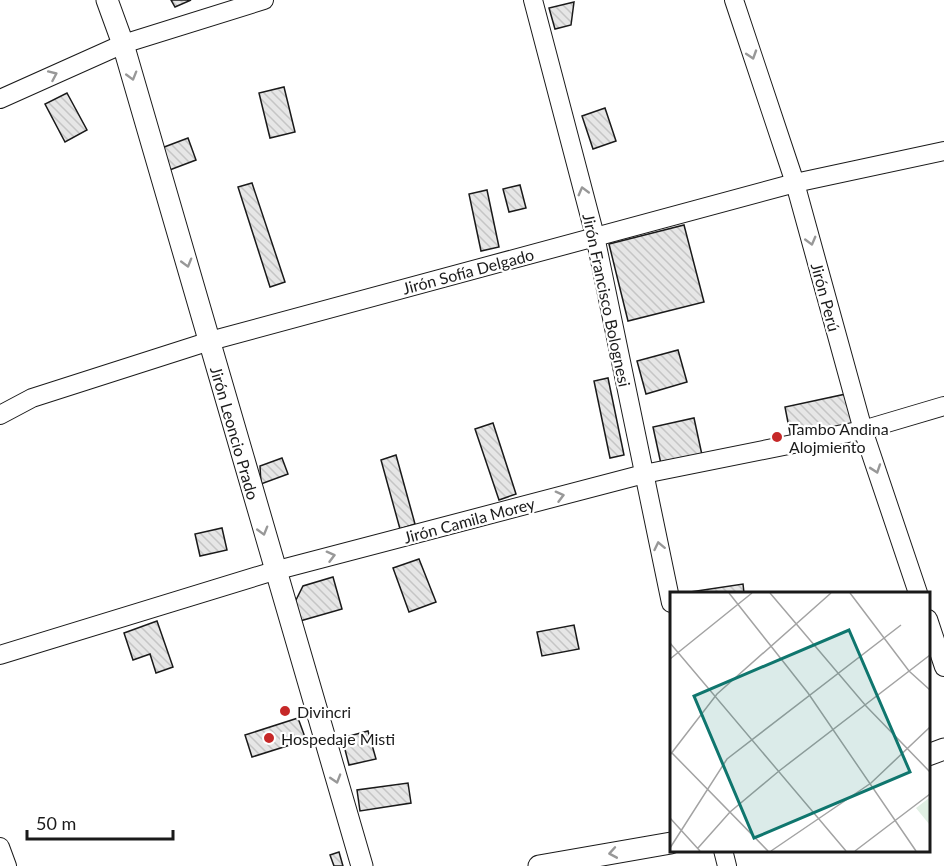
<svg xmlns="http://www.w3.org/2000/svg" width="944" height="866" viewBox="0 0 944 866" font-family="Lato,sans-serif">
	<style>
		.building { fill: url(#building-back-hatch); stroke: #1a1a1a; stroke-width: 1.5 }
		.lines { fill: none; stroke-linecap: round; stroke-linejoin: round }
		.minor-casing { stroke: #1a1a1a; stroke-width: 20 }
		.tertiary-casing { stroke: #1a1a1a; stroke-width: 23 }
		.minor { stroke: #fff; stroke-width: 18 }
		.tertiary { stroke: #fff; stroke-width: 21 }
		.oneway { stroke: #989898 }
		.poi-dot { fill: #c62828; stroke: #fff; stroke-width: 2 }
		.labels { text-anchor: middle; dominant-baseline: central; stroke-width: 4.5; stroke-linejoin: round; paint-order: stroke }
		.street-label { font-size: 16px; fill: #1a1a1a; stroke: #fff }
		.poi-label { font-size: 16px; fill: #1a1a1a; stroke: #fff; text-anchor: start }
		.inset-road { fill: none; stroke: #a3a3a3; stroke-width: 1.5 }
		.view { fill: #0f766e; fill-opacity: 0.15; stroke: #0f766e; stroke-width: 3 }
		.inset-edge { fill: none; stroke: #1a1a1a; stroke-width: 3 }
	</style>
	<defs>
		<pattern id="building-back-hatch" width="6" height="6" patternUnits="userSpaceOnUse" patternTransform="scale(1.5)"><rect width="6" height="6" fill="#e6e6e6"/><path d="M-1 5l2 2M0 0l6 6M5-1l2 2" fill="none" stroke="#c5c5c5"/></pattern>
	</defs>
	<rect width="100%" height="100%" fill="#fff"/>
	<g class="building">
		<polygon points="171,0 191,0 175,7"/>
		<polygon points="574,2 571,25 555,29 549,8"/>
		<polygon points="284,87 295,132 270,138 259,93"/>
		<polygon points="67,93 87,130 65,142 45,104"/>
		<polygon points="605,108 616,141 593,149 582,116"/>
		<polygon points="188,138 196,160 167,171 159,149"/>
		<polygon points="252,183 285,282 270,287 238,187"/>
		<polygon points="520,185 526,208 509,212 503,189"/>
		<polygon points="487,190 499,247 481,251 469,194"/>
		<polygon points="684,225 704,302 628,321 609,244"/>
		<polygon points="678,350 687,382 646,394 637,361"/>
		<polygon points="608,378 624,455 610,458 594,381"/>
		<polygon points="846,394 853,425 791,438 785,407"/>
		<polygon points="694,418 702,455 661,464 653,427"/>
		<polygon points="493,423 516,494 499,500 475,429"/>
		<polygon points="396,455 415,524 400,529 381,460"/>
		<polygon points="282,458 288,474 261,484 260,466"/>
		<polygon points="222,528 227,550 200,556 195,534"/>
		<polygon points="419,559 436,602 409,612 393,568"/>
		<polygon points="333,577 342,609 300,621 295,602 303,586"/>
		<polygon points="743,584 744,593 690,592"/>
		<polygon points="157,621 173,667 156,673 150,654 133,660 124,633"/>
		<polygon points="574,625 579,649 542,656 537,632"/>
		<polygon points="298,718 306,740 252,757 245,735"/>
		<polygon points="368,731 376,759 349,765 342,738"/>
		<polygon points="408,783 411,803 360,811 357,790"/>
		<polygon points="339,852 343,866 334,866 330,855"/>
	</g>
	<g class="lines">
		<defs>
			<g id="minor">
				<polyline points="533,0 595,236 671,603"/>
				<polyline points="734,0 795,183 863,430 918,593"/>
				<polyline points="0,99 123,44 264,0"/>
				<polyline points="0,415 32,398 210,341 795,183 944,151"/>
				<polyline points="928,619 944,667"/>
				<polyline points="0,655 274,571 644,474 863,430 944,406"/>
				<polyline points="0,847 7,866"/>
				<polyline points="723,850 727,866"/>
			</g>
			<g id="tertiary">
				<polyline points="107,0 123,44 362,866"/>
				<polyline points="928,755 944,749"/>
				<polyline points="539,866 671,843"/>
			</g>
		</defs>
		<use href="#minor" class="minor-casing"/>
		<use href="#tertiary" class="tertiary-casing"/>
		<use href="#minor" class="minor"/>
		<use href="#tertiary" class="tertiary"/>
	</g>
	<defs><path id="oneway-chevron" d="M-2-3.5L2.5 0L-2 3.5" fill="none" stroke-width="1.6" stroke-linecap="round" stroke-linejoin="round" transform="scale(1.5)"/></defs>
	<g class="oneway">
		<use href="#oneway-chevron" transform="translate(752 55) rotate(72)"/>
		<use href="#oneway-chevron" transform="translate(53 75) rotate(-24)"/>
		<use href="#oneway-chevron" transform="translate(132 76) rotate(74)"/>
		<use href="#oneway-chevron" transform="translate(583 191) rotate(-105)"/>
		<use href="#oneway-chevron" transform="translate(811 241) rotate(75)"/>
		<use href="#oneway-chevron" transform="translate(187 263) rotate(74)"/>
		<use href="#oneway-chevron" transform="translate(876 469) rotate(71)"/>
		<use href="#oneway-chevron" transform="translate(560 496) rotate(-15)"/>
		<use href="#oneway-chevron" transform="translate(263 531) rotate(74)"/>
		<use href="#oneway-chevron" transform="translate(659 546) rotate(-102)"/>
		<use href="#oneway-chevron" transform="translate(331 556) rotate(-15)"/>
		<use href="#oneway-chevron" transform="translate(336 779) rotate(73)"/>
		<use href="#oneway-chevron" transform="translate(613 853) rotate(170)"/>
	</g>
	<g class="poi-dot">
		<circle cx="777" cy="437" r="6"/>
		<circle cx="285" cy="711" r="6"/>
		<circle cx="269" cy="738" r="6"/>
	</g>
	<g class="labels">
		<g class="street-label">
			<text transform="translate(468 271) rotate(-15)">Jirón Sofía Delgado</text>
			<text transform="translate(826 297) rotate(75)">Jirón Perú</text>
			<text transform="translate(607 300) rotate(78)">Jirón Francisco Bolognesi</text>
			<text transform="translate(235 433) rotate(74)">Jirón Leoncio Prado</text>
			<text transform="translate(469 520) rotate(-15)">Jirón Camila Morey</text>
		</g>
		<g class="poi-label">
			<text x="789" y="428">Tambo Andina<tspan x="789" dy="18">Alojmiento</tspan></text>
			<text x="297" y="711">Divincri</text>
			<text x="281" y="738">Hospedaje Misti</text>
		</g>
	</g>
	<g transform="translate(670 592)">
		<rect width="260" height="260" fill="#fff"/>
		<path d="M259 206 260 232H259L246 216Z" fill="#e0efe3"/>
		<path class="inset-road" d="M59 1 138 101 246 259M100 1 196 114 260 180M180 1 239 79 260 98M0 51 176 259M0 67 82 1M2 161 98 259M0 163 47 102 161 1M0 226 30 259M0 256 57 167 231 33M28 256 60 220 109 179 260 63M101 259 201 191 260 135M185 259 260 202"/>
		<path class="view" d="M179 38 240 180 84 246 24 104Z"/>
		<rect width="260" height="260" class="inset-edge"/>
	</g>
	<path d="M27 830v9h146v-9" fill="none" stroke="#1a1a1a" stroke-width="3"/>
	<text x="36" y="830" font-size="18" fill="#1a1a1a" stroke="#ffffff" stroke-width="4.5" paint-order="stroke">50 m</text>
</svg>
